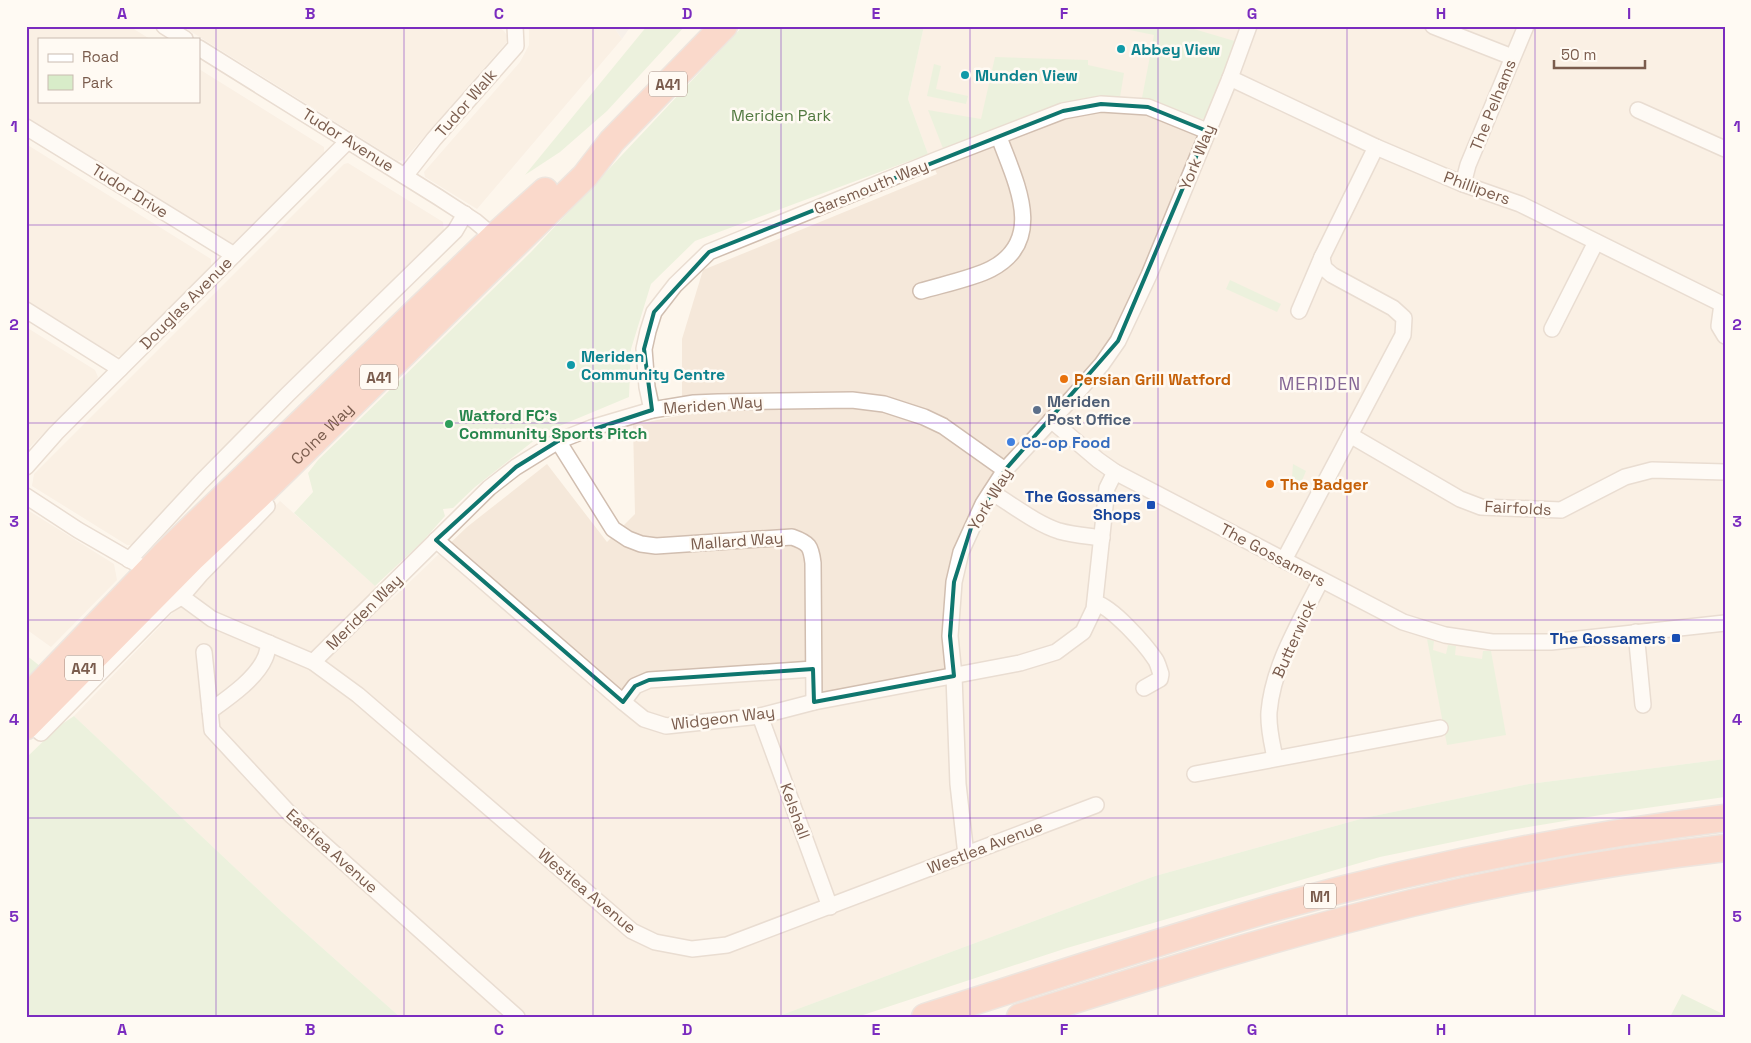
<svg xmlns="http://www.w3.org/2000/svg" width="1751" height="1043" viewBox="0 0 1751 1043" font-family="'Space Grotesk',sans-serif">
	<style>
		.residential { fill: #f5e8da }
		.industrial { fill: #efe9e4 }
		.green { fill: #d8ecc9 }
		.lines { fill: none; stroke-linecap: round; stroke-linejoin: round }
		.street-casing { stroke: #d1beb0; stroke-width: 18 }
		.highway-casing { stroke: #dad1cd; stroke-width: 29 }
		.street { stroke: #fff; stroke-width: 15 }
		.highway { stroke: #f7b7a3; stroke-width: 26 }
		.marked { fill: none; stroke: #0f766e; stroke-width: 4; stroke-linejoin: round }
		.grid { fill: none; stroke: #7b2cbf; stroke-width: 1; stroke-opacity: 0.55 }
		.culture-dot { fill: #0f9aa8; stroke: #fffaf3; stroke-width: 2 }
		.food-dot { fill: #e8710a; stroke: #fffaf3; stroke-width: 2 }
		.service-dot { fill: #5c6f8a; stroke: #fffaf3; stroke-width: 2 }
		.leisure-dot { fill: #2e9e5b; stroke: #fffaf3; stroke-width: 2 }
		.shop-dot { fill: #3f7fe0; stroke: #fffaf3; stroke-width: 2 }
		.transit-dot { fill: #1a4fb4; stroke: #fffaf3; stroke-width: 2 }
		.labels { text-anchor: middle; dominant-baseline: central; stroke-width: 5; stroke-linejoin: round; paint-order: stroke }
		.shield { fill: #fffaf3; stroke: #a28b7f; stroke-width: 1 }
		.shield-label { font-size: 15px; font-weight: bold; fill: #7a5c4d }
		.culture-label { font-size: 16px; font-weight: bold; fill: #0d838f; stroke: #fffaf3; text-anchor: start }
		.street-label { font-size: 16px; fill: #7a5c4d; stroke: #fffaf3 }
		.park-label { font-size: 16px; fill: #537a41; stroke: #fffaf3 }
		.food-label { font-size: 16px; font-weight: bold; fill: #c56008; stroke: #fffaf3; text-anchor: start }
		.service-label { font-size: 16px; font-weight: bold; fill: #4e5e75; stroke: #fffaf3; text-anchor: start }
		.leisure-label { font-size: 16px; font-weight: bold; fill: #27864d; stroke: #fffaf3; text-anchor: start }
		.shop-label { font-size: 16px; font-weight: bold; fill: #366cbe; stroke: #fffaf3; text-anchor: start }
		.transit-label { font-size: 16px; font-weight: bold; fill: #164399; stroke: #fffaf3; text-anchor: end }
		.neighbourhood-label { font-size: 18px; letter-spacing: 1px; fill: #846695; stroke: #fffaf3 }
		.neatline { fill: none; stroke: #7b2cbf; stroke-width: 2 }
		.grid-label { font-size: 16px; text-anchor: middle; font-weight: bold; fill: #7b2cbf }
	</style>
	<rect width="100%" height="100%" fill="#fdf6ec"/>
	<g class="residential">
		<polygon points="26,26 129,26 150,39 39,39 39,101 199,101 199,69 324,147 324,153 233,243 228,243 26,118"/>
		<polygon points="182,26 497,26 504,31 508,37 506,43 404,160 398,161"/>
		<polygon points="527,26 613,26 622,39 477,209 425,177 424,172 520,62 529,45 529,30"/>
		<polygon points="924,26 1725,26 1725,759 1529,784 1364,818 1155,876 776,1017 400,1017 282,912 74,716 280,501 391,600 467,527 547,464 607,542 635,514 633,425 682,415 682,339 703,270 937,174 928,154 908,99"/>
		<polygon points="26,144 211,259 211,266 121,356 114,355 26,301"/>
		<polygon points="348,163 443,222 444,231 282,388 185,488 132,545 127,545 32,486 34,474 344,164"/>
		<polygon points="26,327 95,370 98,377 95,382 26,451"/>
		<polygon points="26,509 114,564 117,580 51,647 26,629"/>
	</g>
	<polygon class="industrial" points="613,26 631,26 622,39"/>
	<g class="green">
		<polygon points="647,26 685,26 607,111 560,152 525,175"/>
		<polygon points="743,26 924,26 908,99 928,154 695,241 651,284 631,349 629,397 545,432 475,487 453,508 443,509 445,516 422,542 375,586 294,513 313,492 308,473 318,460 531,252"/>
		<polygon points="1120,26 1187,27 1238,42 1209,114 1203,119 1194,118 1142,98 1154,35 1120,28"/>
		<polygon points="995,57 1088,60 1088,65 1124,73 1120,97 1105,97 944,151 928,110 981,119"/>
		<polygon points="934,64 941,66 936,89 968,96 966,104 927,96"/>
		<polygon points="1230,280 1281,304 1277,312 1226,289"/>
		<polygon points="1293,464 1306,471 1301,483 1292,477"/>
		<polygon points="1427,639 1434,641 1433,650 1446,654 1448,645 1456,646 1455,655 1482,659 1483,651 1491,651 1506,735 1447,745"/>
		<polygon points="26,655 40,666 26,680"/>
		<polygon points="74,716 282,912 400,1017 26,1017 26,758 59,726"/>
		<polygon points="1725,759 1725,797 1625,811 1511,830 1380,857 1067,948 857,1017 776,1017 1155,876 1364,818 1529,784"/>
		<polygon points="1682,994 1725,1015 1725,1017 1670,1017"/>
	</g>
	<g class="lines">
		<defs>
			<g id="street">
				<polyline points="164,26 185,39"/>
				<polyline points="1433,26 1512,57"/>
				<polyline points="199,48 438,197 475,221 494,237"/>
				<polyline points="1230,78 1376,147 1463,184 1520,204 1722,304 1725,304"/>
				<polyline points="1638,110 1725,149"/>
				<polyline points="26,127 234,255"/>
				<polyline points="405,176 434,139 516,46 515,26"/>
				<polyline points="1463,184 1468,165 1526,26"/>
				<path d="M921 291C941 285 974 278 991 269 1047 240 1015 181 999 137"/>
				<polyline points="1722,304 1719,326 1725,336"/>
				<polyline points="26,310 120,369"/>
				<polyline points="1299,311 1322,257"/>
				<polyline points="1552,329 1596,242"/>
				<polyline points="652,410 647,387 644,349 648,331 654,312 675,285 709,252 936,160 1063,111 1101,104 1148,107 1207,131"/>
				<polyline points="1051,420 1098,460 1115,472 1403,622 1445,635 1492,642 1551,642 1725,623"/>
				<polyline points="1350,435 1460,499 1481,507 1561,510 1625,477 1652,470 1725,472"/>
				<path d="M558 441 613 529 628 539 641 544 656 546 792 537C809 543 811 546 813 563L814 702"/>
				<polyline points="26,467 56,433 348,141"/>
				<path d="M991 492C1013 505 1035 523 1059 531 1073 535 1088 536 1102 538"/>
				<polyline points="26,496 78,530 137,564 212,619 313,662 358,695 632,931 655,942 692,949 727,945 1096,805"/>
				<polyline points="436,540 623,702 644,719 666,726 760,716 814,702 1020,663 1056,652 1083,632 1094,609 1107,488 1115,472"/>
				<polyline points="129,560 201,482 288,394 455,231 465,214"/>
				<polyline points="1284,560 1403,335 1404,318 1393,308 1332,275 1324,268 1322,257 1376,147"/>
				<path d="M1096 603C1113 608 1145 644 1155 659 1158 663 1159 669 1161 674L1160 679 1144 688"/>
				<polyline points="1636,632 1643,705"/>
				<polyline points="204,652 212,730 290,814 517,1017"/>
				<polyline points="313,662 489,488 516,467 558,441 591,428 652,410 694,403 718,402 852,400 884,404 924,417 943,426 1005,470"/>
				<polyline points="623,702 635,686 649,680 813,669"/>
				<path d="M210 711C228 698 256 679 265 658 267 654 268 648 269 643"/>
				<polyline points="760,716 830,907"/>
				<polyline points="30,723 41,733 166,606 181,597 200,575 267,506 258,496"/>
				<path d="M1275 758C1272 743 1268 728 1269 712 1273 665 1300 622 1321 580"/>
				<polyline points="1195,774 1440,728"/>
				<polyline points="966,855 958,784 954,676 950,636 954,582 961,552 983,504 1005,470 1073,397 1102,364 1118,341 1149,275 1230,78 1249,26"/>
			</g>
			<g id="highway">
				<polyline points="26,699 166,553 494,237 545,191"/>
				<path id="s1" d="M26 726 191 559 258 496 585 176 612 141 724 26"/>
				<path d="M925 1017C1042 980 1159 941 1277 907 1423 866 1574 837 1725 818"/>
				<path d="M1020 1017C1150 976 1280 935 1412 903 1515 878 1620 860 1725 848"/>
			</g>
		</defs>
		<use href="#street" class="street-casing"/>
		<use href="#highway" class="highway-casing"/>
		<use href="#street" class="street"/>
		<use href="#highway" class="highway"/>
	</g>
	<path d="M0 0H1751V1043H0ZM1101 104 1148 107 1207 131 1118 341 1005 470 971 528 954 582 950 636 954 676 814 702 813 669 649 680 635 686 623 702 436 540 516 467 558 441 652 410 644 349 654 312 709 252 1063 111Z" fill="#fdf6ec" fill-opacity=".55" fill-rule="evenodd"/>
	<path class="marked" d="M1101 104 1148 107 1207 131 1118 341 1005 470 971 528 954 582 950 636 954 676 814 702 813 669 649 680 635 686 623 702 436 540 516 467 558 441 652 410 644 349 654 312 709 252 1063 111Z"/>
	<path class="grid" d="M216 26V1017M404 26V1017M593 26V1017M781 26V1017M970 26V1017M1158 26V1017M1347 26V1017M1535 26V1017M26 225H1725M26 423H1725M26 620H1725M26 818H1725"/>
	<g class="culture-dot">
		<circle cx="1121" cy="49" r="5"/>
		<circle cx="965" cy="75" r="5"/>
		<circle cx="571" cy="365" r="5"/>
	</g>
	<g class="food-dot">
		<circle cx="1064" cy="379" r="5"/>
		<circle cx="1270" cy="484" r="5"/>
	</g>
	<circle class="service-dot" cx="1037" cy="410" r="5"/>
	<circle class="leisure-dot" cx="449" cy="424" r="5"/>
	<circle class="shop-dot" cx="1011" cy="442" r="5"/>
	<g class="transit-dot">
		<rect x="1146" y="500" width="10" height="10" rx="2.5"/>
		<rect x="1671" y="633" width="10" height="10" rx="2.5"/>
	</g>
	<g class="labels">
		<g class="shield">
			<rect x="649" y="71.5" width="38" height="25" rx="4"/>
			<rect x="360" y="364.5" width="38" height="25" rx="4"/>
			<rect x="65" y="655.5" width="38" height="25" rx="4"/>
			<rect x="1304" y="883.5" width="32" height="25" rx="4"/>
		</g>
		<g class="shield-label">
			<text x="668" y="84">A41</text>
			<text x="379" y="377">A41</text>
			<text x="84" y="668">A41</text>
			<text x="1320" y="896">M1</text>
		</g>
		<g class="culture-label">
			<text x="1131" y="49">Abbey View</text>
			<text x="975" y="75">Munden View</text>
			<text x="581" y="356">Meriden<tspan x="581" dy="18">Community Centre</tspan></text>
		</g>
		<g class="street-label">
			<text transform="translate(466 103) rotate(-49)">Tudor Walk</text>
			<text transform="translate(1493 105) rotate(-68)">The Pelhams</text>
			<text transform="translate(348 140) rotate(32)">Tudor Avenue</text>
			<text transform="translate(1197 157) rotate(-68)">York Way</text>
			<text transform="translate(871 187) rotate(-22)">Garsmouth Way</text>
			<text transform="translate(1477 188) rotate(20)">Phillipers</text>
			<text transform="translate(130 191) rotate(32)">Tudor Drive</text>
			<text transform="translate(186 303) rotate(-45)">Douglas Avenue</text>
			<text transform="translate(713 405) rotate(-4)">Meriden Way</text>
			<text stroke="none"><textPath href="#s1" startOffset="416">Colne Way</textPath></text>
			<text transform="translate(990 499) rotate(-59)">York Way</text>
			<text transform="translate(1518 508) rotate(3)">Fairfolds</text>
			<text transform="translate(737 541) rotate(-4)">Mallard Way</text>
			<text transform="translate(1273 555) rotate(28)">The Gossamers</text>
			<text transform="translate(364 612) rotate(-45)">Meriden Way</text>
			<text transform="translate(1294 639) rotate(-66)">Butterwick</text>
			<text transform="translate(723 718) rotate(-7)">Widgeon Way</text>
			<text transform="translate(795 811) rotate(70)">Kelshall</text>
			<text transform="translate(985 847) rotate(-21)">Westlea Avenue</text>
			<text transform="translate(332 851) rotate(42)">Eastlea Avenue</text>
			<text transform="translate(587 891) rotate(40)">Westlea Avenue</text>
		</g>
		<g class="park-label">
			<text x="781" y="115">Meriden Park</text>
		</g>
		<g class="food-label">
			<text x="1074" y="379">Persian Grill Watford</text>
			<text x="1280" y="484">The Badger</text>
		</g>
		<g class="service-label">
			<text x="1047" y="401">Meriden<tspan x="1047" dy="18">Post Office</tspan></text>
		</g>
		<g class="leisure-label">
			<text x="459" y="415">Watford FC's<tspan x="459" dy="18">Community Sports Pitch</tspan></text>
		</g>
		<g class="shop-label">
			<text x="1021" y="442">Co-op Food</text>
		</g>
		<g class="transit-label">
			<text x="1141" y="496">The Gossamers<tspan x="1141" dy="18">Shops</tspan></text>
			<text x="1666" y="638">The Gossamers</text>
		</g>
		<g class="neighbourhood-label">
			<text x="1320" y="383">MERIDEN</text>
		</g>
	</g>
	<rect width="1751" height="1043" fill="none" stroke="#fffaf3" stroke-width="55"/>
	<rect x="38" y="38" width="162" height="65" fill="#fffaf3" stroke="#cabbb1"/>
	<rect x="48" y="54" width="25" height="8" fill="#ffffff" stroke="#cabbb1"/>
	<text x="82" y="62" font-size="15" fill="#7a5c4d">Road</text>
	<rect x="48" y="75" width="25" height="15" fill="#d8ecc9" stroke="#cabbb1"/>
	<text x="82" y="88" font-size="15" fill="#7a5c4d">Park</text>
	<path d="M1554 60v8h91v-8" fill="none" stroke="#7a5c4d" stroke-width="2.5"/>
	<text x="1561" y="60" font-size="15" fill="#7a5c4d" stroke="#fffaf3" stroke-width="4" paint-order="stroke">50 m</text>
	<rect x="28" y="28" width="1696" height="988" class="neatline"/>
	<g class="grid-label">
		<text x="122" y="19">A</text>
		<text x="310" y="19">B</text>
		<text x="499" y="19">C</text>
		<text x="687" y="19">D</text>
		<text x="876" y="19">E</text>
		<text x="1064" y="19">F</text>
		<text x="1252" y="19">G</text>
		<text x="1441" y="19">H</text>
		<text x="1629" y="19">I</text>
		<text x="14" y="132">1</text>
		<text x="1737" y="132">1</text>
		<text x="14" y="330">2</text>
		<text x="1737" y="330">2</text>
		<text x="14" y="527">3</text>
		<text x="1737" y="527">3</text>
		<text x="14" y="725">4</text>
		<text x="1737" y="725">4</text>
		<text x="14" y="922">5</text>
		<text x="1737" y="922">5</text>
		<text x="122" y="1035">A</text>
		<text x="310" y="1035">B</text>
		<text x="499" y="1035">C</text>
		<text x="687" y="1035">D</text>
		<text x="876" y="1035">E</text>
		<text x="1064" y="1035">F</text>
		<text x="1252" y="1035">G</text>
		<text x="1441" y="1035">H</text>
		<text x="1629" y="1035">I</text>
	</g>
</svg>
